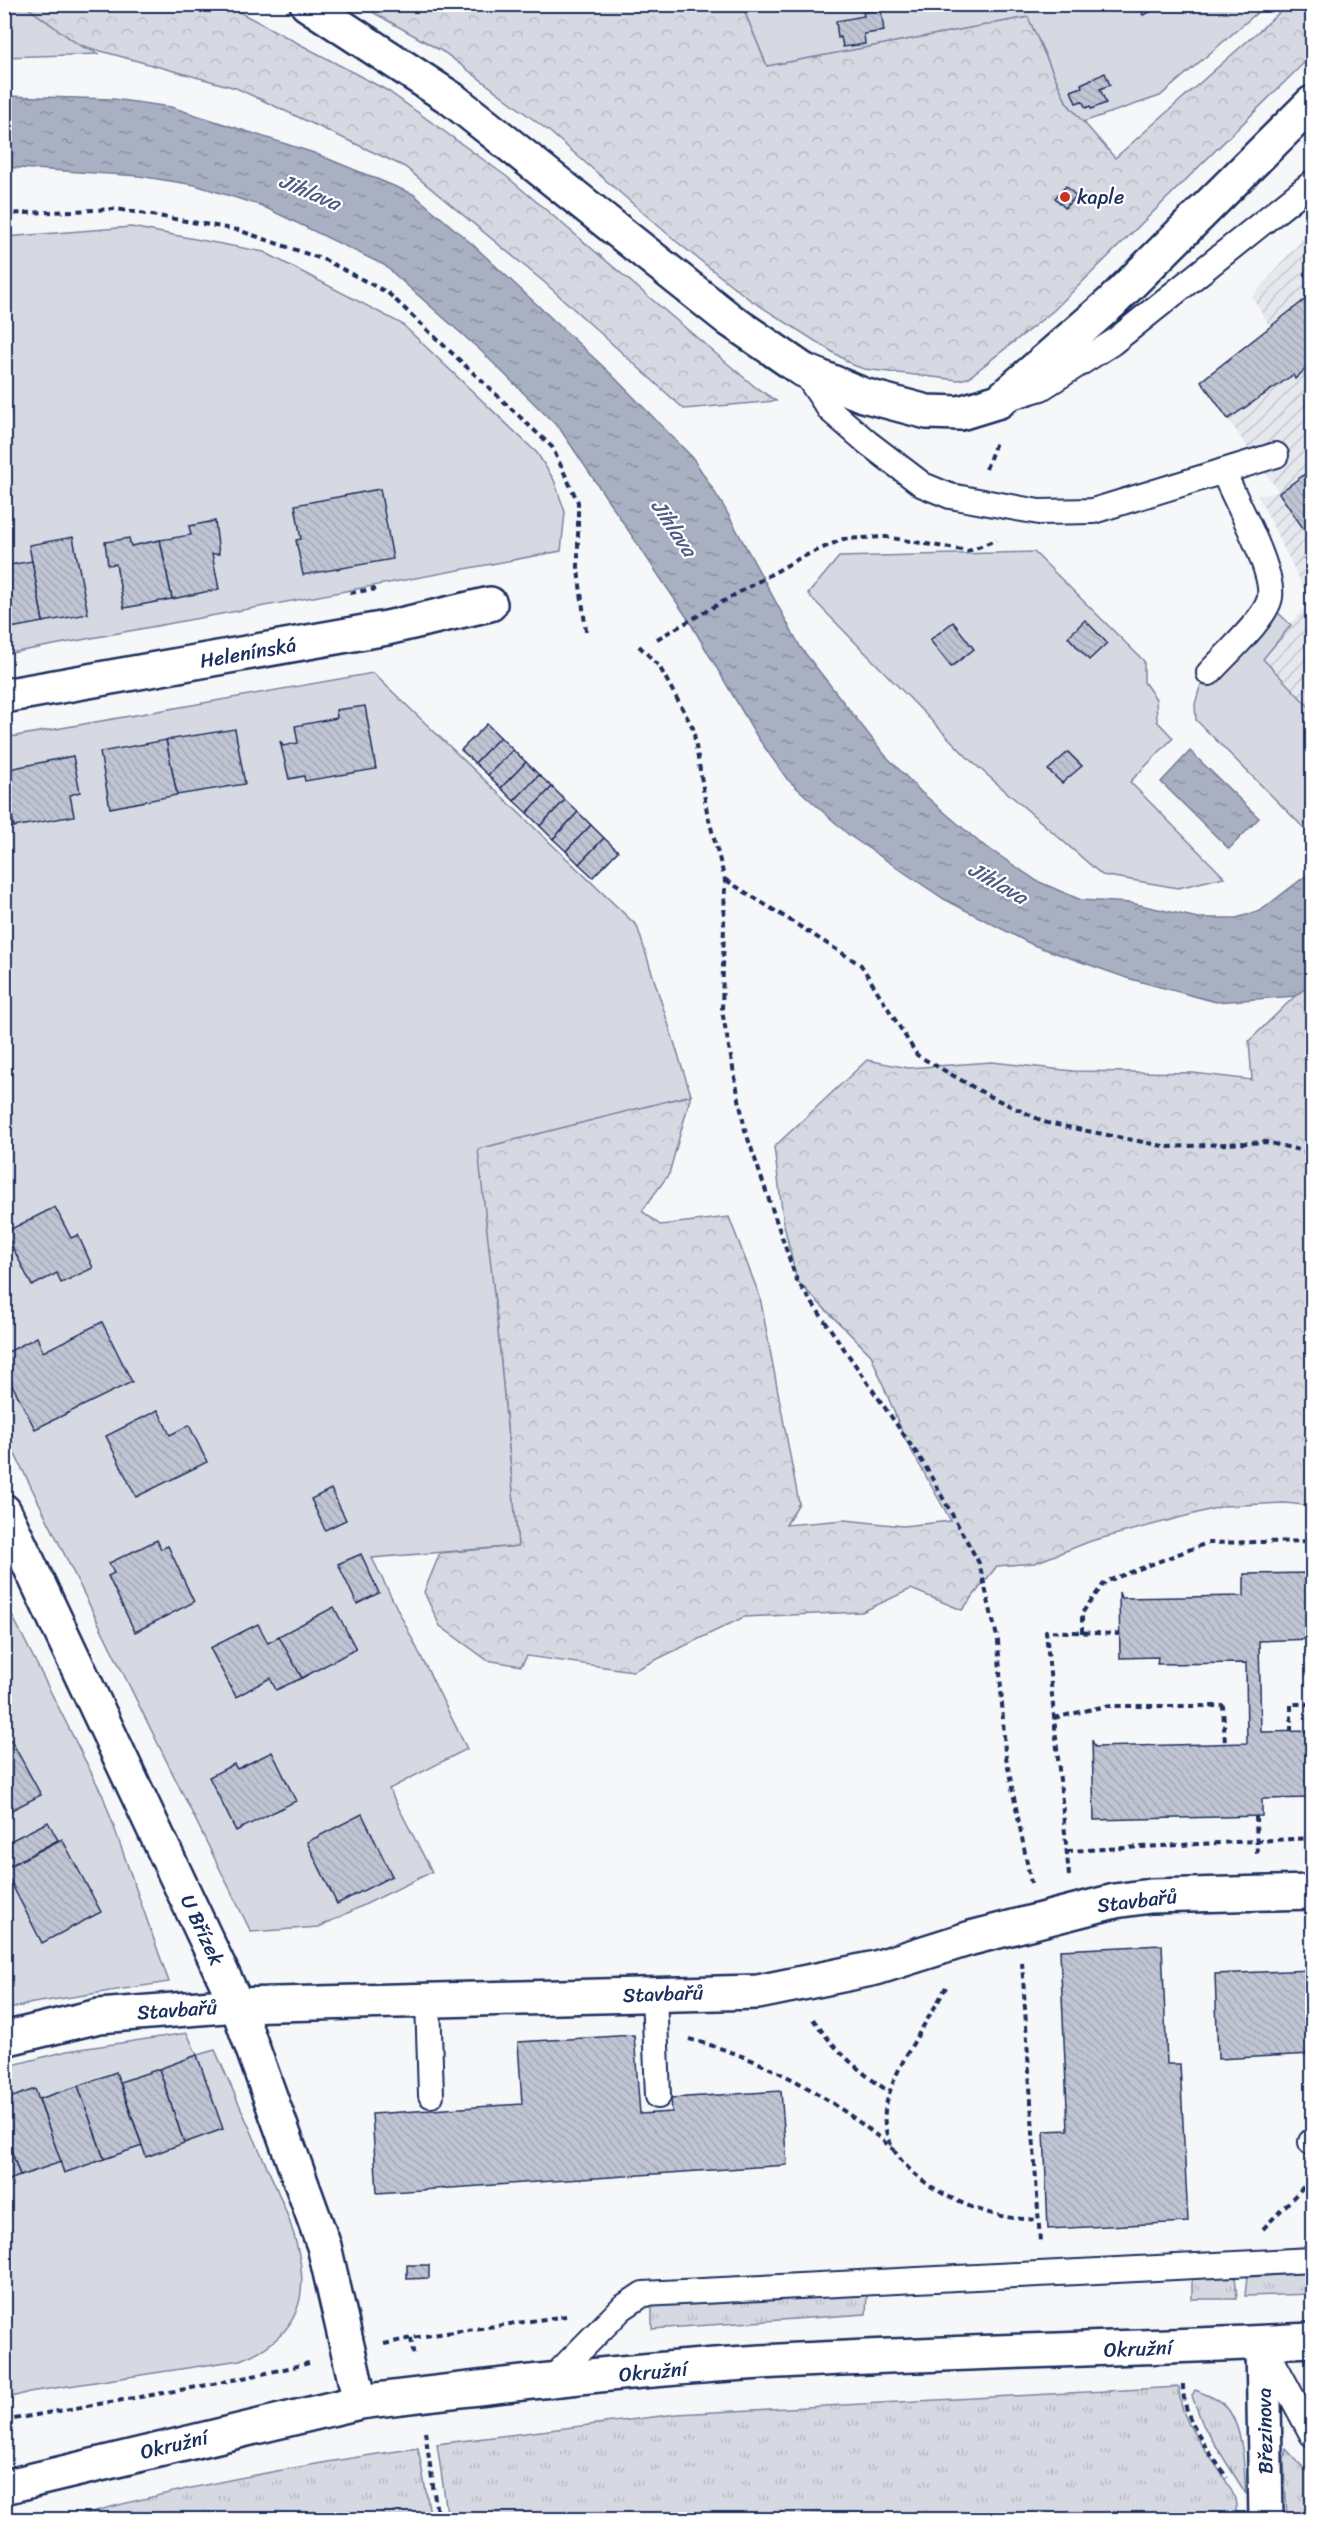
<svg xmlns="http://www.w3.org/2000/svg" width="1317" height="2524" viewBox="0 0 1317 2524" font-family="Sriracha,sans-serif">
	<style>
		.industrial { fill: url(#industrial-furrows) }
		.grass { fill: url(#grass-tufts); stroke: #7884a0; stroke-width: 1.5 }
		.forest { fill: url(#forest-crowns); stroke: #7884a0; stroke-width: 1.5 }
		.garden { fill: #d6d9e2; stroke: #7884a0; stroke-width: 1.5 }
		.water { fill: url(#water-ripples); stroke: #707c99; stroke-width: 1.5 }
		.building { fill: url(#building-back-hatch); stroke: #1b2f5e; stroke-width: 1.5 }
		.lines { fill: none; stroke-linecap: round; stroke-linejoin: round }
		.lane-casing { stroke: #1b2f5e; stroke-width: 28 }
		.street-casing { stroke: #1b2f5e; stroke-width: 38 }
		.secondary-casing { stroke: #1b2f5e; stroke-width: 38 }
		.path { stroke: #1b2f5e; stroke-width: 4; stroke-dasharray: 6 4.5; stroke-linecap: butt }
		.lane { stroke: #fff; stroke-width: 24 }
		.street { stroke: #fff; stroke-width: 33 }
		.secondary { stroke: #fff; stroke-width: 33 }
		.poi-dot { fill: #c8321e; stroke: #fff; stroke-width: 2 }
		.labels { text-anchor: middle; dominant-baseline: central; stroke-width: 4.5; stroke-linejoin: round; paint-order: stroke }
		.poi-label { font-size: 20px; fill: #1b2f5e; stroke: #fff; text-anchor: start }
		.street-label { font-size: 20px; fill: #1b2f5e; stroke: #fff }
		.water-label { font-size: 21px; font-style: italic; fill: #4d5c81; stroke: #fff }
	</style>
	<defs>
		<pattern id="industrial-furrows" width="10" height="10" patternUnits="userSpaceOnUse" patternTransform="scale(1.5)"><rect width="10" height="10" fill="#e6e8ee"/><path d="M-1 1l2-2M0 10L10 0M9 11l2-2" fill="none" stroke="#c5c7ce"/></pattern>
		<pattern id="grass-tufts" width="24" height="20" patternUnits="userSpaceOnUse" patternTransform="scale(1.5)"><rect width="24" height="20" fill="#d6d9e2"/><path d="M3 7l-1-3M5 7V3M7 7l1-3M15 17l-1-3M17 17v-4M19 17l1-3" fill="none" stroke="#b7bbc4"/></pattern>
		<pattern id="forest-crowns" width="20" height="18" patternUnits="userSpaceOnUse" patternTransform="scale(1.5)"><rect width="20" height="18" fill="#d6d9e2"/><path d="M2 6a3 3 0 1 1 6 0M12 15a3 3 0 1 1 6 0" fill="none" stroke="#b7bbc4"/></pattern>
		<pattern id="water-ripples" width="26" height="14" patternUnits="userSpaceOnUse" patternTransform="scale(1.5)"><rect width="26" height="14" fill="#a9b0c1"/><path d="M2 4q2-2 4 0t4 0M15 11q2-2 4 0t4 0" fill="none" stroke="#8990a0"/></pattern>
		<pattern id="building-back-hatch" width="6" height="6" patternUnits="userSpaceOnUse" patternTransform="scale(1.5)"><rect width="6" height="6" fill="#c0c4d3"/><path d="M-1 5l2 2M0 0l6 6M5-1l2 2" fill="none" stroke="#a4a9b8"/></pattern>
	</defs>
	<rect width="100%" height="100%" fill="#f6f7f9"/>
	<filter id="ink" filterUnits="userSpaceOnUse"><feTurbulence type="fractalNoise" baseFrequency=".0167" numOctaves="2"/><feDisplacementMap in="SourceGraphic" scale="12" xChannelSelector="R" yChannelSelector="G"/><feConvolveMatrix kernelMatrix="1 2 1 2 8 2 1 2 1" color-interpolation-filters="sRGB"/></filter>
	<g filter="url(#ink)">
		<polygon class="industrial" points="1312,227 1312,710 1262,659 1310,601 1258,496 1279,492 1201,381 1270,327 1252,297"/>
		<g class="grass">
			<polygon points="1312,2273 1312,2294 1245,2296 1247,2277"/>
			<polygon points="1235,2275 1237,2299 1192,2299 1192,2278"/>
			<polygon points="867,2293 866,2314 652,2329 652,2306"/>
			<path d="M1179 2387C1179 2430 1218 2459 1234 2496 1237 2503 1236 2512 1236 2519H448L437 2444 677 2414Z"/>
			<path d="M1195 2390C1207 2395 1223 2400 1230 2412 1244 2435 1244 2468 1246 2494L1203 2425 1192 2396Z"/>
			<path d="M418 2448 431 2519H67C182 2486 300 2465 418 2448Z"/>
			<polygon points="1286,2449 1312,2477 1312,2519 1287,2519 1284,2460"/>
		</g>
		<g class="forest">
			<polygon points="24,5 226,5 388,91 506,176 754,386 776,401 684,409 544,282 405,167 236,88 79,45"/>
			<polygon points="360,5 742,5 767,66 1028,17 1067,103 1115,158 1288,5 1312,5 1312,55 1053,311 968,378 958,380 864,369 853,365 749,299 677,242 550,132 445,53"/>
			<polygon points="1312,983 1312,1506 1285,1503 1224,1506 1091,1541 1035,1563 997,1566 962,1610 911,1589 862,1612 744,1617 633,1671 527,1656 521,1666 487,1660 440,1626 424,1592 440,1553 518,1546 497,1321 477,1149 691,1095 669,1174 642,1211 660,1225 729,1217 760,1297 799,1503 786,1525 845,1520 903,1526 951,1521 905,1439 871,1355 797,1281 784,1225 774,1147 867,1060 908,1068 992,1062 1073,1071 1193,1073 1252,1080 1249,1041 1295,996"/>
		</g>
		<g class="garden">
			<polygon points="4,5 24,5 79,45 99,54 5,57"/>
			<polygon points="742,5 1266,5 1160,96 1083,122 1067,103 1028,17 767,66"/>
			<polygon points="131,227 264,252 402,324 537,453 554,480 565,512 561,551 5,654 5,237"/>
			<polygon points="1034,552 1144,661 1144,682 1156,699 1157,721 1173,738 1130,782 1224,877 1178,888 1102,875 970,760 808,594 839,557"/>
			<polygon points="1272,607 1291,625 1263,659 1312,710 1312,829 1309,833 1196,720 1195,704 1200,687"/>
			<polygon points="373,673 637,926 691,1095 478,1149 497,1321 518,1546 372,1558 467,1749 389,1789 432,1872 319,1927 251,1932 5,1434 5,738"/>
			<polygon points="4,1599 103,1796 169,1982 33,2003 5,2010"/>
			<path d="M187 2033 197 2055 215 2050C231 2086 247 2122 263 2158 295 2230 341 2322 240 2360L29 2392 5 2399V2067L67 2051Z"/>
		</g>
		<g class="water">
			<polygon points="5,96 113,99 171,107 314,153 413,194 471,243 610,373 693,458 724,507 801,648 884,754 921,792 979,842 1037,881 1081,900 1131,903 1198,918 1236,918 1260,911 1312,871 1312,983 1295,996 1216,1002 1127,978 1033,945 944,899 850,836 787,779 758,738 688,619 560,429 481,351 384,265 262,206 195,185 139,176 5,167"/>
			<polygon points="1190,751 1259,818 1229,849 1161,782"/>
		</g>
		<g class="building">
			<polygon points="1139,4 1167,4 1167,5 1143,15"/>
			<polygon points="881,10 884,31 864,34 865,44 843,47 841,37 838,38 836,21 864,16 863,12"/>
			<polygon points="1105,73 1110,85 1100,89 1106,103 1091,109 1090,106 1086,108 1082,101 1076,103 1071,91 1082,87 1081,84"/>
			<polygon points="1066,186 1076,196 1065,208 1055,198"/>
			<polygon points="1312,294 1312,363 1295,379 1293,375 1228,419 1201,381"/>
			<polygon points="1312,469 1312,541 1279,493"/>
			<polygon points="380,489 393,559 303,575 296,540 301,539 295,505"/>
			<polygon points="215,521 219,554 212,554 219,589 172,599 160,540 191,535 189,526"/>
			<polygon points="73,537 88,614 43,622 29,545"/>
			<polygon points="129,538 131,546 160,540 172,599 124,608 116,564 108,565 105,542"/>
			<polygon points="32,561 43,622 5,629 4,566"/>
			<polygon points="1085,620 1107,643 1089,660 1068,637"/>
			<polygon points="953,622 974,649 951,667 930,640"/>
			<polygon points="365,706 376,769 305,781 304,776 289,779 280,741 283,746 298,743 295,726 337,718 336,710"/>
			<polygon points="487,724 500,737 475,763 461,750"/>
			<polygon points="235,729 245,784 177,795 166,740"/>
			<polygon points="500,737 513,750 488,775 475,763"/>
			<polygon points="166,740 177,795 110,808 100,752"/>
			<polygon points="513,750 526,762 501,788 488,775"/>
			<polygon points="1068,752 1082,766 1062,783 1048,770"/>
			<polygon points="73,756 80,792 70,795 74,816 14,827 4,770"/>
			<polygon points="526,762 539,775 514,801 501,788"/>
			<polygon points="539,775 552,787 527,813 514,801"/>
			<polygon points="4,781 14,827 4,829"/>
			<polygon points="552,787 565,800 540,826 527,813"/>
			<polygon points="565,800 578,812 553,839 540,826"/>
			<polygon points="578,812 591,825 566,851 553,839"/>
			<polygon points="591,825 604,838 579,864 566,851"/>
			<polygon points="604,838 618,851 593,877 579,864"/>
			<polygon points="55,1207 71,1238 78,1235 93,1268 61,1283 57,1273 32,1286 5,1232"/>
			<polygon points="102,1322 132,1382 35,1429 4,1369 4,1354 37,1337 43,1352"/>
			<polygon points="158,1410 170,1435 189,1425 207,1462 136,1497 106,1436"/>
			<polygon points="331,1489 346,1520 325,1530 311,1499"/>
			<polygon points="157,1540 161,1549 168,1546 194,1602 135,1632 108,1576 114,1573 109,1563"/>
			<polygon points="361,1554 379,1593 357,1604 338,1564"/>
			<polygon points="1312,1573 1312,1639 1259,1641 1261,1732 1312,1731 1312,1798 1262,1799 1262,1816 1094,1820 1092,1740 1095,1747 1247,1743 1246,1663 1157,1664 1158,1657 1120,1658 1119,1592 1121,1598 1244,1596 1244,1574"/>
			<polygon points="334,1607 356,1649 302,1678 277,1637"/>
			<polygon points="258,1624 268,1643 279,1637 302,1678 276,1690 270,1678 236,1697 210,1648"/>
			<polygon points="11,1740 41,1795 4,1814 4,1743"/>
			<polygon points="272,1752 296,1801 236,1831 209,1777 234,1764 237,1769"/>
			<polygon points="362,1814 392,1876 337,1904 307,1842"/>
			<polygon points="48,1822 58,1840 4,1869 4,1844"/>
			<polygon points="62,1839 101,1912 42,1943 4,1869"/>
			<polygon points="1162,1945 1167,2064 1180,2064 1188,2222 1048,2229 1044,2131 1068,2130 1060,1950"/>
			<polygon points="1312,1970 1312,2054 1218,2059 1215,1974"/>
			<polygon points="634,2035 640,2114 672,2112 671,2098 781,2091 787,2165 377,2193 372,2114 522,2104 518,2042"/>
			<polygon points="197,2055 223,2129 184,2143 159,2069"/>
			<polygon points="159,2069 184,2143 146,2157 120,2082"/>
			<polygon points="116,2072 142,2146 104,2159 78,2086"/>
			<polygon points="78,2086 104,2159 64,2173 39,2099"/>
			<polygon points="35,2089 61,2162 20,2176 4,2129 4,2100"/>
			<polygon points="4,2129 20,2176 4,2182"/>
			<polygon points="407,2265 429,2265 429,2278 407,2279"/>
		</g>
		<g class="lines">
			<defs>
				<g id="lane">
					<polyline points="803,370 830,410 868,443 923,485 950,496 1039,512 1093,511 1276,455"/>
					<polyline points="1008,398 1041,388 1112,343 1312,183"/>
					<path d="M1209 673C1224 656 1267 618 1270 597 1274 569 1235 500 1223 471"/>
					<polyline points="654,1994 658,2096"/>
					<polyline points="428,2000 431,2095"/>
					<polyline points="1311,2142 1312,2142"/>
					<polyline points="1264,2345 1312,2434"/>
					<polyline points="550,2381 622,2308 643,2294 1312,2260"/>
				</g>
				<g id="street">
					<polyline points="307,4 452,99 730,320 803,370 863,395 927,412 960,413 999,401 1111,303 1312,103"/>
					<polyline points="4,696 387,628 490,604"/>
					<polyline points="4,1511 237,2005 324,2246 360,2402"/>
					<polyline points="4,2039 99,2016 237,2005 758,1992 876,1968 971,1938 1115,1901 1150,1896 1312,1892"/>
					<polyline points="1263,2343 1266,2520"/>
				</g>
				<path id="secondary" d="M4 2487 360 2402C493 2386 627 2370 761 2362 945 2352 1129 2349 1312 2340"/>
			</defs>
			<use href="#lane" class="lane-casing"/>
			<use href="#street" class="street-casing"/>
			<use href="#secondary" class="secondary-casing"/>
			<g class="path">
				<polyline points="4,214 117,209 238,230 325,260 388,293 552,447 578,502 578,570 586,631"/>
				<polyline points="986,469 996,442"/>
				<polyline points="350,593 374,589 375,593"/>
				<polyline points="657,639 798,559 843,539 886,537 968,551 996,540"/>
				<polyline points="639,646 659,666 693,728 707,812 725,880 722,1011 745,1130 797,1281 924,1464 979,1563 998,1641 1005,1752 1031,1883"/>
				<polyline points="726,880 861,965 917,1055 989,1096 1047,1123 1168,1147 1266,1142 1312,1153"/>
				<polyline points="1082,1633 1082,1613 1105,1582 1207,1543 1312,1541"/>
				<polyline points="1054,1718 1106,1706 1223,1706 1225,1744"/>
				<polyline points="1291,1732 1291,1704 1312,1704"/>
				<polyline points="1256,1816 1257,1857"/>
				<polyline points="1067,1851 1312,1838"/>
				<polyline points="1069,1876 1046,1631 1119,1634"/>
				<polyline points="1022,1962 1040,2242"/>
				<path d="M946 1987C927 2024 891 2070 885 2111 878 2169 960 2209 1007 2217 1017 2219 1029 2219 1039 2220"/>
				<path d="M813 2019C832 2047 861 2074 890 2092"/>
				<path d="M689 2039C769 2060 832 2097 894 2150"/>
				<polyline points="1263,2229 1312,2178"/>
				<polyline points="411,2338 414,2358"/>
				<polyline points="384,2344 411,2338 566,2316"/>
				<path d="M1183 2384C1182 2420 1208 2449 1227 2478"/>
				<path d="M4 2421C107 2401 211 2388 313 2362"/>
				<polyline points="425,2431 438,2520"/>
			</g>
			<use href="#lane" class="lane"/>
			<use href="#street" class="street"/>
			<use href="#secondary" class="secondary"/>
		</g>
	</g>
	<circle class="poi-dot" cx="1065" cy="197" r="6"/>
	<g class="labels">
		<g class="poi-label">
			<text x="1077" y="197">kaple</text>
		</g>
		<g class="street-label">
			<text transform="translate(248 653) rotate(-10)">Helenínská</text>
			<text transform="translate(1137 1901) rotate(-7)">Stavbařů</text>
			<text transform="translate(202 1930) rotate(65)">U Břízek</text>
			<text transform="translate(663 1994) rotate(-2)">Stavbařů</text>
			<text transform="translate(177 2010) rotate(-4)">Stavbařů</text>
			<text transform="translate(1138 2349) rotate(-2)">Okružní</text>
			<text transform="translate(653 2372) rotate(-5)">Okružní</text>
			<text transform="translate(1265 2431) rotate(-91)">Březinova</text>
			<text transform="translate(174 2445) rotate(-13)">Okružní</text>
		</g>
		<g class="water-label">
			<text transform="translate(310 192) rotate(23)">Jihlava</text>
			<text transform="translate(674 528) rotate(56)">Jihlava</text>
			<text transform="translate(998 883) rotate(30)">Jihlava</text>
		</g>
	</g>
	<rect width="1317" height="2524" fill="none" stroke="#fff" stroke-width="24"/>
	<rect x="12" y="12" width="1293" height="2500" fill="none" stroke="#1b2f5e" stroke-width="2" filter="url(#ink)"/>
</svg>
